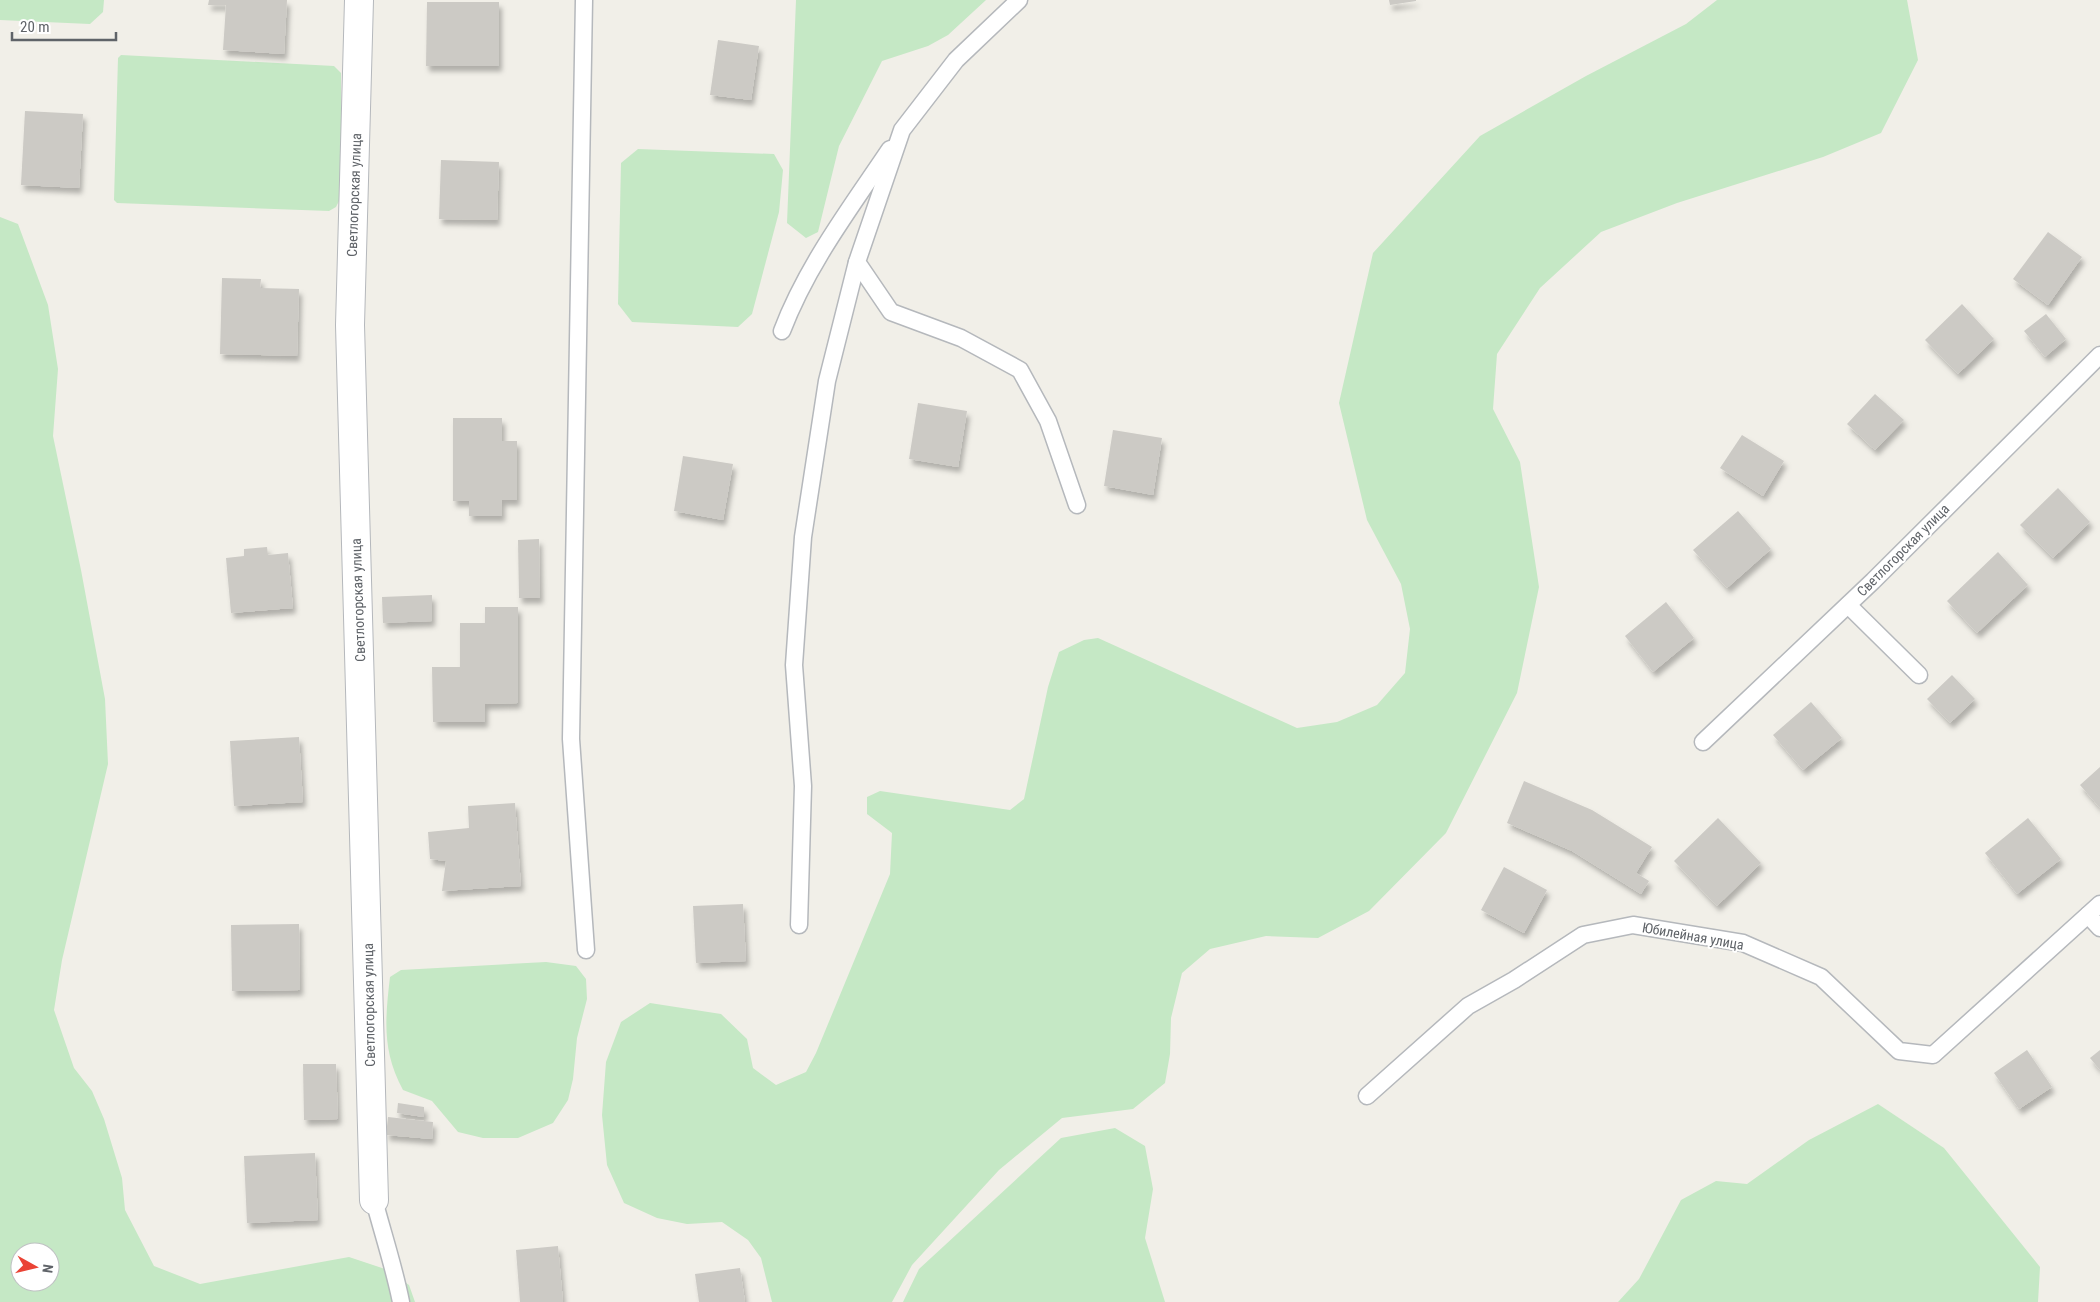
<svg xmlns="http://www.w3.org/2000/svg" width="2100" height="1302" viewBox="0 0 2100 1302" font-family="'Roboto Condensed',sans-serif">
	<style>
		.green { fill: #c5e8c5; fill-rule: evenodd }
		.building { fill: #cccac5; filter: url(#shadow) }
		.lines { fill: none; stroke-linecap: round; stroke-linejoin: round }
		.service-casing { stroke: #b5b8bc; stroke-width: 19 }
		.minor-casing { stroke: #b5b8bc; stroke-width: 30 }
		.service { stroke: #fff; stroke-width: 16 }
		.minor { stroke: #fff; stroke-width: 28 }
		.labels { text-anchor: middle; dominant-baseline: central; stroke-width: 4; stroke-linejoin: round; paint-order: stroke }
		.street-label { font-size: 14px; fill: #5f6368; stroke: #fff }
	</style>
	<defs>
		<filter id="shadow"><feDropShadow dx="3" dy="5.5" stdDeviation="2.5" flood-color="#0004"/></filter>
	</defs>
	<rect width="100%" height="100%" fill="#f1efe8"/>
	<g class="green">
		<polygon points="0,0 104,0 103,12 90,24 0,20"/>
		<polygon points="796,0 986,0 948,35 928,46 882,61 839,146 818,232 806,238 787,223"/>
		<polygon points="1717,0 1907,0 1918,60 1881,133 1823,157 1677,203 1601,232 1540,288 1497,354 1493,409 1520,462 1539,587 1517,693 1446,833 1369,911 1318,938 1266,936 1210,949 1182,973 1171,1018 1170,1054 1165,1083 1133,1109 1062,1118 999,1170 912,1265 892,1302 772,1302 761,1258 748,1240 722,1222 687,1224 657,1218 624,1203 607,1165 602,1115 606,1062 621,1022 650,1003 721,1014 747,1039 753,1068 776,1085 806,1072 816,1053 890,874 892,833 867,814 867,797 880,791 1010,810 1024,799 1048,687 1059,652 1084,640 1098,638 1297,728 1337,722 1377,705 1405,673 1410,629 1401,584 1367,520 1339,403 1373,253 1480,136 1586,76 1686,24"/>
		<polygon points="121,55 334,66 341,73 341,197 336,207 329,211 117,203 114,200 118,58"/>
		<polygon points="638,149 774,154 783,170 779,212 752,314 738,327 632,322 618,304 621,163"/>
		<path d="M0 217 18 224 48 305 58 369 53 436 81 570 105 699 108 764 62 960 54 1010 74 1068 92 1091 104 1119 122 1178 125 1210 154 1266 200 1284 349 1257 385 1269 409 1285 415 1302H0ZM20 1252H50V1282H20Z"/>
		<path d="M546 962 576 966 586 979 587 999 577 1038 573 1079 568 1100 553 1123 518 1138H483L458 1132 432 1101 403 1090C382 1051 385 1020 390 977L401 970Z"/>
		<polygon points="1878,1104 1944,1148 2040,1267 2038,1302 1618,1302 1639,1279 1681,1200 1716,1181 1747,1184 1809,1140"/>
		<polygon points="1115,1128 1145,1146 1153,1189 1145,1238 1165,1302 903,1302 919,1269 1061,1138"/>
	</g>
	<g class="building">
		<polygon points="209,0 287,0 284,54 223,50 226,5 208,5"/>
		<polygon points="1389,0 1416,0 1416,1 1390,5"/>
		<polygon points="427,2 499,2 499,66 426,66"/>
		<polygon points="718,40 759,46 751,100 710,95"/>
		<polygon points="25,111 83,114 79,188 21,185"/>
		<polygon points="441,160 499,162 497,220 439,219"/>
		<polygon points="2048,232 2082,257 2048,305 2013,279"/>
		<polygon points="222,278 261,279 260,288 299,289 297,356 220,354"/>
		<polygon points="1962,304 1994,339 1958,374 1925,340"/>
		<polygon points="2046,314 2066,339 2045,357 2024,331"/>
		<polygon points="1875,394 1904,420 1875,450 1847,424"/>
		<polygon points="918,403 967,411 958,467 909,459"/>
		<polygon points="453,418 502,418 502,441 517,441 517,500 502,500 502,516 469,516 469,501 453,501"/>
		<polygon points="1113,430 1162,438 1153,495 1104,486"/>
		<polygon points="1742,435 1784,461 1763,496 1720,468"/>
		<polygon points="683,456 733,464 723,520 674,511"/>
		<polygon points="2058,488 2090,522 2053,558 2020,525"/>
		<polygon points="1738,511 1771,549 1727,588 1693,550"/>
		<polygon points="539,539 540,598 519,598 518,540"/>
		<polygon points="267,547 268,555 288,553 293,608 231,613 226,558 244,556 244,549"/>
		<polygon points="1998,552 2028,585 1977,633 1947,601"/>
		<polygon points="432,595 432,621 383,623 382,597"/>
		<polygon points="1666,602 1694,638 1653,672 1625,636"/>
		<polygon points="485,607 518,607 518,703 485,704 485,722 433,722 432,667 460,667 460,623 485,623"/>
		<polygon points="1952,675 1975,699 1950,723 1927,699"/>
		<polygon points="1811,702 1842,738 1803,770 1773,735"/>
		<polygon points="299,737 303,802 234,806 230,741"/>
		<polygon points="2100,767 2100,808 2080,785"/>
		<polygon points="1524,781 1592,810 1652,847 1636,873 1649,881 1641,894 1572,851 1507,823"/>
		<polygon points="515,803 521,886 442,891 446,861 430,859 428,832 469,828 468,806"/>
		<polygon points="1718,818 1761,863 1717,906 1674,861"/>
		<polygon points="2028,818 2061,859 2017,894 1985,853"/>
		<polygon points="1504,867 1547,890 1524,933 1481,910"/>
		<polygon points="743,904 746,961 696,963 693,906"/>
		<polygon points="299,924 300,990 232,991 231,925"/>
		<polygon points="2027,1050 2052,1087 2019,1109 1994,1073"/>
		<polygon points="2100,1050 2100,1070 2090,1058"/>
		<polygon points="303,1064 336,1064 338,1119 304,1120"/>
		<polygon points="398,1103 424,1107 424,1117 397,1113"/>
		<polygon points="388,1117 433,1122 432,1139 386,1135"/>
		<polygon points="315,1153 318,1220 247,1223 244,1156"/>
		<polygon points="558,1246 563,1302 520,1302 516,1250"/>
		<polygon points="740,1268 745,1302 699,1302 695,1274"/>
	</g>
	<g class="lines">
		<defs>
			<g id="service">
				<polyline points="584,0 571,739 586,950"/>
				<polyline points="1019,0 956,60 902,130 857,262 891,312 961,338 1020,370 1048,421 1077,505"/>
				<path d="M782 331C807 265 851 207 890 149"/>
				<polyline points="1848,605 1919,675"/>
				<polyline points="1703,742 1873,581 2100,355"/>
				<polyline points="2088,915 2100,928"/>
				<polyline points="799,925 803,786 794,665 803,537 827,381 857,262"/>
				<polyline points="1367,1096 1468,1006 1514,980 1583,935 1633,925 1743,943 1821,977 1899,1051 1933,1055 2100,904"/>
				<path d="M374 1200C383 1234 394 1267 401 1302"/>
			</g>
			<polyline id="minor" points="359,0 350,325 374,1200"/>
		</defs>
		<use href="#service" class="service-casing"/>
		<use href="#minor" class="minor-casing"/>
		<use href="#service" class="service"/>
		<use href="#minor" class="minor"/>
	</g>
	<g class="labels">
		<g class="street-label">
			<text transform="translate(354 195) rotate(-88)">Светлогорская улица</text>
			<text transform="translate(1903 550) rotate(-45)">Светлогорская улица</text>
			<text transform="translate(358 600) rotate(-92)">Светлогорская улица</text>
			<text transform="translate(1693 936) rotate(10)">Юбилейная улица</text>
			<text transform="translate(369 1005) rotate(-91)">Светлогорская улица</text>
		</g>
	</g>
	<g transform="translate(35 1267) rotate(98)"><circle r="24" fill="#ffffff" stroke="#bfc1c3"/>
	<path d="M0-4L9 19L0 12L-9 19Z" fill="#ea4335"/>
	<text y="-8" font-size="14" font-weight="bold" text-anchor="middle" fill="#5f6368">N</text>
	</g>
	<path d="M12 32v8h104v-8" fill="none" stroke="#5f6368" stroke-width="2.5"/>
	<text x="20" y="32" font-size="15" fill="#5f6368" stroke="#ffffff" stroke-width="4" paint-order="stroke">20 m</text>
</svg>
